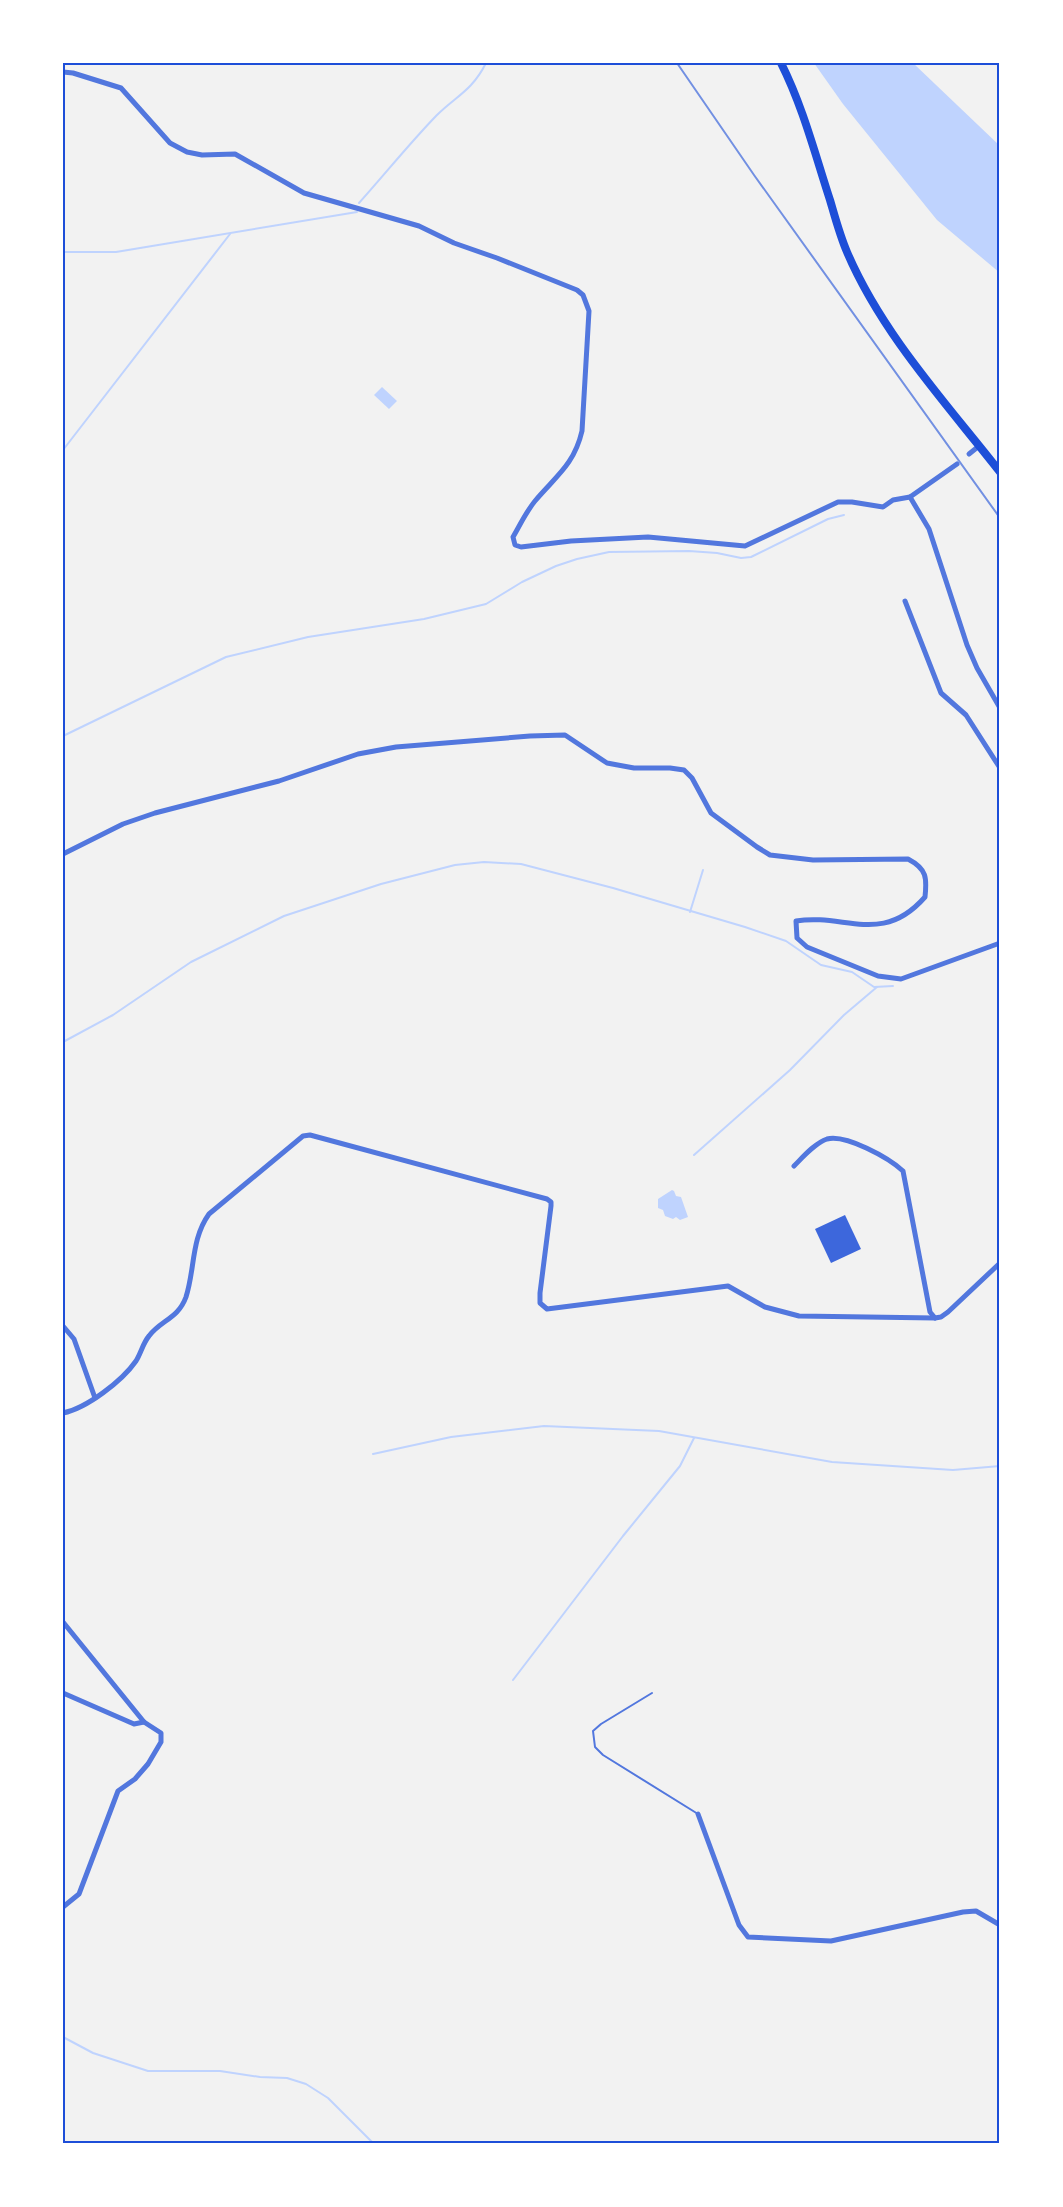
<svg xmlns="http://www.w3.org/2000/svg" width="1063" height="2207" viewBox="0 0 1063 2207" font-family="'DM Sans',sans-serif">
	<style>
		.water { fill: #bfd3fe }
		.lines { fill: none; stroke-linecap: round; stroke-linejoin: round }
		.stream { stroke: #bfd3fe; stroke-width: 2 }
		.building { fill: #3d67dc }
		.service { stroke: #5277de; stroke-width: 2 }
		.minor { stroke: #5277de; stroke-width: 5 }
		.primary { stroke: #1d4ed8; stroke-width: 8 }
		.rail { stroke: #7290e2; stroke-width: 2 }
		.neatline { fill: none; stroke: #1d4ed8; stroke-width: 2 }
	</style>
	<rect width="100%" height="100%" fill="#f2f2f2"/>
	<g class="water">
		<polygon points="814,63 913,63 1000,146 1000,273 937,220 843,104"/>
		<polygon points="382,387 397,401 389,409 374,395"/>
		<polygon points="672,1190 674,1191 676,1196 681,1197 688,1217 680,1220 676,1217 673,1219 665,1216 663,1210 658,1208 658,1199"/>
	</g>
	<g class="lines">
		<g class="stream">
			<path d="M359 203C385 174 409 144 436 116 456 96 472 91 486 63"/>
			<polyline points="63,252 116,252 357,212"/>
			<polyline points="63,450 230,234"/>
			<polyline points="63,736 226,657 308,637 424,619 486,604 522,582 556,566 577,559 609,552 689,551 717,553 741,558 751,557 828,519 844,515"/>
			<polyline points="690,912 703,870"/>
			<polyline points="63,1042 113,1015 191,962 284,916 381,884 455,865 484,862 521,864 613,888 745,927 786,941 821,965 852,972 874,987 893,986"/>
			<polyline points="694,1155 790,1070 844,1015 877,987"/>
			<polyline points="373,1454 451,1437 544,1426 659,1431 832,1462 953,1470 1000,1466"/>
			<polyline points="513,1680 623,1536 680,1466 694,1438"/>
			<polyline points="63,2037 93,2053 148,2071 220,2071 260,2077 287,2078 306,2084 328,2098 374,2144"/>
		</g>
	</g>
	<polygon class="building" points="845,1215 861,1249 831,1263 815,1229"/>
	<g class="lines">
		<polyline class="service" points="652,1693 601,1724 593,1731 595,1747 603,1755 698,1814"/>
		<g class="minor">
			<path d="M63 72 73 73 121 88 170 143 187 152 202 155 235 154 304 193 419 226 454 243 497 258 577 290 583 295 589 311 582 431C574 465 556 476 535 501 526 512 520 525 513 537L515 545 521 547 571 541 648 537 745 546 838 502H852L883 507 893 500 910 497 957 464"/>
			<polyline points="969,454 979,446"/>
			<polyline points="910,497 929,529 967,645 977,668 1000,708"/>
			<polyline points="905,601 941,693 966,715 1000,768"/>
			<path d="M63 854 123 824 155 813 279 781 358 754 396 747 530 736 565 735 607 763 634 768H670L684 770 692 778 711 813 757 847 770 855 813 860 908 859C927 869 927 878 925 897 882 946 845 913 796 921L797 938 807 947 878 976 901 979 1000 943"/>
			<path d="M794 1166C803 1157 815 1143 827 1139 846 1134 889 1158 903 1171L930 1312 935 1318"/>
			<polyline points="63,1326 74,1339 95,1398"/>
			<path d="M63 1413C87 1408 122 1381 136 1361 141 1353 143 1343 149 1336 161 1320 178 1319 186 1297 195 1269 191 1239 209 1214L303 1136 310 1135 547 1199 551 1202V1206L540 1293V1303L547 1309 728 1286 765 1307 799 1316 935 1318 941 1317 948 1312 1000 1263"/>
			<polyline points="63,1622 144,1722 161,1733 161,1742 148,1764 135,1779 118,1791 79,1894 63,1907"/>
			<polyline points="63,1693 134,1724 144,1722"/>
			<polyline points="698,1814 739,1925 748,1937 831,1941 963,1912 976,1911 1000,1925"/>
		</g>
		<path class="primary" d="M781 63C803 107 815 154 830 200 835 217 840 236 847 252 882 334 946 403 1000 472"/>
		<polyline class="rail" points="677,63 754,175 1000,518"/>
	</g>
	<rect width="1063" height="2207" fill="none" stroke="#ffffff" stroke-width="129"/>
	<rect x="64" y="64" width="934" height="2078" class="neatline"/>
</svg>
